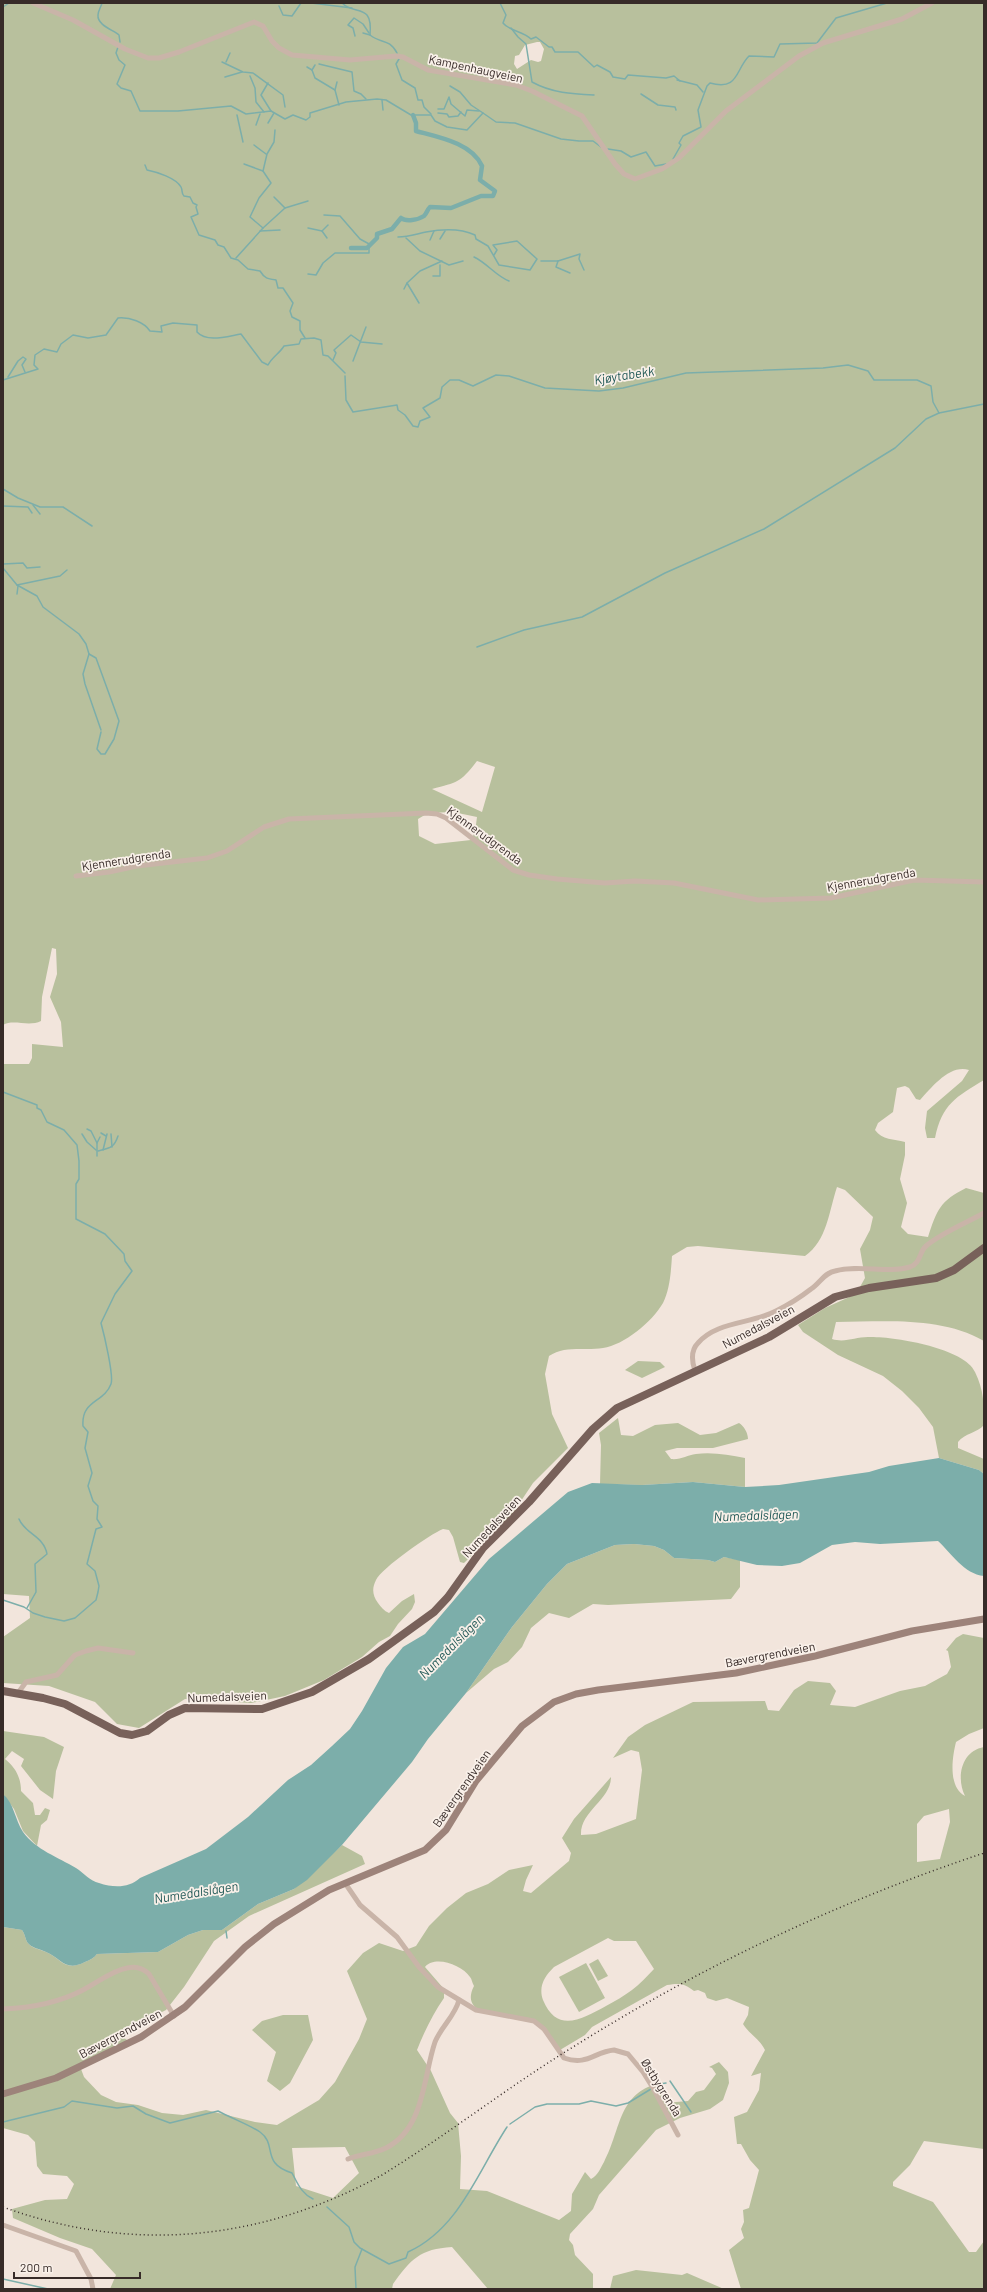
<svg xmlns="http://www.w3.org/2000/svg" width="987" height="2292" viewBox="0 0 987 2292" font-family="Barlow,sans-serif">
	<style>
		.green { fill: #b8c09d; fill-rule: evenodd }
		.water { fill: #7caeaa }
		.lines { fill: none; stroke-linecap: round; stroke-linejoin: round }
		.stream { stroke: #7caeaa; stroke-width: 1.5 }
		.canal { stroke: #7caeaa; stroke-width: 4.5 }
		.street { stroke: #c9b4a8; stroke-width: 5 }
		.secondary { stroke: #9d837a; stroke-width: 7 }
		.primary { stroke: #78615a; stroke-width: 8 }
		.rail { stroke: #372b28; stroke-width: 1.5; stroke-dasharray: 1 3; stroke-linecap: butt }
		.labels { text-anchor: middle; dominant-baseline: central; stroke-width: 3.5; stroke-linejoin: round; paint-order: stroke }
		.street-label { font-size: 12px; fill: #372b28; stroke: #f9f0e9 }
		.water-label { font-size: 13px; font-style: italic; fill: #1f5755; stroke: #f9f0e9 }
	</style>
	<rect width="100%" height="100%" fill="#f2e5dc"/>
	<g class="green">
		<path d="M3 3H984V1080C956 1097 942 1104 935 1138H927L925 1128 927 1111 962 1081 969 1070C950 1064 932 1087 920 1100L916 1099 909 1088 905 1086 897 1088 893 1112 878 1123 875 1130C882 1140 894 1139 905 1142V1155L900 1179 907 1203 901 1227 908 1234 928 1237C937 1210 940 1201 966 1188L984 1193V1341C940 1316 884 1322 836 1322L832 1339C845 1343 855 1337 868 1337 892 1336 965 1348 975 1372 984 1391 984 1404 984 1425 977 1433 965 1433 958 1442V1448L984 1459V1474L979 1470 939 1458 933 1427 919 1408 902 1391 883 1376 838 1355 803 1332 798 1325 825 1308 856 1294 865 1278 860 1249 870 1230 873 1217 845 1190 837 1187C829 1211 827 1241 805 1256L698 1246 687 1247 672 1256C671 1271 670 1289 663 1303 652 1322 624 1345 603 1348 585 1351 565 1345 549 1356L545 1374 552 1414 568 1448 533 1483 509 1519 464 1563 460 1562 453 1537 449 1530 443 1529C430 1534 382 1568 376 1580 372 1588 372 1595 378 1603 381 1607 384 1611 389 1613L402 1601 414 1594 415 1602 412 1609 398 1624 390 1636 379 1642 362 1657 324 1680 285 1696 251 1703 185 1699 139 1728 117 1724 95 1702 49 1686 3 1683V1637L30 1618 29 1596 3 1594V1064H29L32 1058V1044L63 1047 61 1022 50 997 57 974 56 949 52 948 42 997 41 1021C29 1027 13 1019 3 1025ZM537 42H540L544 49 541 61 538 62 531 60 517 69 514 64 515 56 519 55 525 45ZM477 761 495 767 482 812 432 789C458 782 460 783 477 761ZM453 812 477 817 475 832 471 840 435 844 419 836 418 819 428 813Z"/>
		<polygon points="638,1361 660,1362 665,1367 642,1378 625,1370"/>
		<path d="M618 1418 621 1435 633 1436 655 1425 678 1423 700 1435 716 1433 739 1423C744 1426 748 1433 748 1439L713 1448H677L665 1451 671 1459C681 1460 687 1455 696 1454 713 1452 729 1455 745 1458V1487L693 1482 642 1485 600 1484 601 1445 599 1433Z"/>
		<polygon points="634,1544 654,1546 664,1550 674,1558 708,1560 715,1562 724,1557 740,1560 740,1587 731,1599 608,1605 593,1604 569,1618 549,1613 531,1628 522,1647 508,1662 494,1669 466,1693 512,1627 547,1584 567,1564 615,1545"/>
		<path d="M963 1634 984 1638V1728L969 1734 956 1742C952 1758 948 1787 965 1796 956 1778 961 1751 984 1747V2149L924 2141 910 2165 893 2182V2186L933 2202 969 2252H976L984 2241V2289H741L729 2250 744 2238 741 2229 744 2222 743 2210 749 2208 759 2170 750 2160 741 2144H737L734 2117 747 2112 759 2090 761 2073 751 2076 765 2050C760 2039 749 2034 743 2024L748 2015 749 2007 727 1998 716 2001 707 1998 705 1993 698 1990 694 1991C684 1983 679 1983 667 1985L592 2027 585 2035 560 2050C554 2043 548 2032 541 2025 526 2013 455 2023 474 1986 472 1983 472 1979 470 1977 462 1965 435 1955 425 1967L444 1989V1998C433 2014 424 2032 417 2050L431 2071 450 2113 458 2123 461 2156 460 2189 487 2191 559 2220 571 2211 572 2194 585 2172 591 2179C598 2175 600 2169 604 2162 622 2128 617 2092 663 2082L665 2103 688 2101 696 2092 704 2090 716 2074 712 2068 709 2067 719 2062 728 2072 729 2083 723 2100 710 2109 680 2118 656 2130 599 2195 593 2209 570 2234 569 2240 573 2245 575 2255 593 2274V2289H488L452 2247C420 2249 411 2259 393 2284L392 2289H110L116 2275 92 2249 60 2238 13 2218 12 2209 45 2200 67 2199 74 2184 67 2176 43 2174 37 2166 35 2142 28 2135 3 2128V1927L22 1930C25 1934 25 1938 27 1942 31 1948 39 1949 46 1952 62 1959 64 1972 85 1962 90 1960 94 1958 97 1954L158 1952 188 1935 203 1930H222L258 1904 294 1889 342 1845 362 1856 365 1864 249 1916 214 1941 184 1987 166 2010 118 2034 130 2042 81 2069 84 2077 101 2095 116 2102 138 2105 162 2113 183 2115 206 2110 255 2122 277 2125 319 2100 335 2082 359 2039 367 2019 347 1971 363 1953 379 1943 403 1951 416 1946 429 1926 447 1908 466 1893 488 1884 509 1870 533 1865 526 1880 523 1891 531 1893 569 1861 571 1853 562 1838 574 1819 611 1777C611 1800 580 1811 581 1835L596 1834 636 1819 642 1770 639 1752 631 1750 613 1758 628 1737 645 1725 693 1702 765 1701 768 1710 779 1711 794 1690 808 1681 830 1683 836 1691 830 1705 855 1707 900 1691 925 1686 947 1674 951 1667 948 1651 946 1650 956 1638ZM949 1809 950 1822 940 1859 917 1862V1824L924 1816ZM608 1938 614 1941H636L654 1969C647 1976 640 1984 632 1990 624 1996 615 2001 606 2006 582 2019 557 2034 543 2000 538 1986 545 1976 554 1967ZM345 2147 359 2173 333 2198 296 2186 292 2148Z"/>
		<path d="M3 1731 44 1737 64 1747 56 1771 53 1799 40 1790 21 1766 24 1759 12 1751 5 1759C15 1767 21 1777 21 1791L33 1803 35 1815H40L45 1808 50 1810 47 1820 41 1825 37 1846 23 1831 14 1809 3 1794Z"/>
		<polygon points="598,1959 608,1976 598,1981 589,1964"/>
		<polygon points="586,1963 605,1998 579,2012 559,1977"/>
		<polygon points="283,2015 308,2015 313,2040 290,2083 280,2091 267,2081 276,2052 252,2030 262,2021"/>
		<polygon points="636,2270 682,2275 687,2273 724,2289 610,2289 613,2276"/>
	</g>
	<path class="water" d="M939 1458 979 1470 984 1474V1576C964 1574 951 1553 938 1541L880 1544 855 1542 832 1545 800 1563 782 1566 757 1565 724 1557 715 1562 708 1560 674 1558 664 1550 654 1546 634 1544 615 1545 567 1564 547 1584 512 1627 466 1693 428 1739 412 1762 342 1845 307 1880 294 1889 258 1904 222 1930H203L188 1935 158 1952 97 1954C94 1958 90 1960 85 1962 65 1972 62 1959 46 1952 40 1949 31 1948 27 1942 25 1938 25 1934 22 1930L3 1927V1794C14 1803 15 1820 23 1832 36 1850 58 1857 76 1868 84 1873 90 1881 99 1883 114 1888 129 1888 140 1878L206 1849 248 1817 288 1780 311 1765 332 1746 350 1729 362 1711 386 1668 403 1647 425 1634 489 1559 568 1492 592 1483 642 1485 693 1482 745 1487 779 1485 869 1472 889 1466Z"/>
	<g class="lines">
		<g class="stream">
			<path d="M102 3C101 7 98 11 98 15 97 25 113 30 119 35L120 42"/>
			<polyline points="311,3 352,8"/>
			<path d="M342 3C355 16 373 2 370 35 381 44 389 38 397 53"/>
			<path d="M500 3 506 15 503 23C509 31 523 31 531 39L536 37 549 47H552L555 52H578L594 67 597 65 610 72 613 77 625 79 628 75 666 78 674 76 680 81"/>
			<polyline points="279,6 283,15 292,16 301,3"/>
			<polyline points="3,7 9,3"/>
			<path d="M511 28 518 37 526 44 532 82C552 93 572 94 594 95"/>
			<polyline points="363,33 370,35"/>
			<polyline points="355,36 353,28 348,25 354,18 363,24 369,33"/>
			<polyline points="118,47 116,53 119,60 125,65 117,84 121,88 131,91 140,111 178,111 231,106 246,114 271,111 285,119 293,115 306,120 310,117 310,113 346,102 377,99 386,100 411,115 431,115 435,121 447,127 467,130 483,113 496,122 515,123 561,139 579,141 593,141 601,147"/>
			<polyline points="399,59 396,64 402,80 415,88 418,100 422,100 424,107 431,114"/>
			<polyline points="222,62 243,72 253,73 283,95 285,107"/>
			<polyline points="226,62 230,53"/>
			<polyline points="319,64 352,72 354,91 361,94 366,99"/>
			<polyline points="307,67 312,70 315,78 335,90 339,105"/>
			<polyline points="312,70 315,65"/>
			<polyline points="250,76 255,88 256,102 264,112"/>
			<polyline points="225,77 242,72"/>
			<polyline points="677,80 697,85 703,92"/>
			<polyline points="268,83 261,95 271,111"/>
			<polyline points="450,86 460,92 471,105 483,113"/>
			<polyline points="335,90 337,82"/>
			<polyline points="641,94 658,105 675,107 676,110"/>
			<polyline points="382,100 383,110"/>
			<polyline points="438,109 444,109 449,97 451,104 465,116 467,110 479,111"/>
			<polyline points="438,113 447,114 449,117 458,116 461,112"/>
			<polyline points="237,115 243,142"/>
			<polyline points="268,123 274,113"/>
			<polyline points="256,125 260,114"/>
			<polyline points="254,145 266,154"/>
			<polyline points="608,149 621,151 631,157 646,152 655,166 666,164"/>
			<path d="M673 159 681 145 679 143 683 136 701 127 698 110 707 86 710 83C739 91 735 70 749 56L774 57 780 44 817 43 836 18 887 3"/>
			<polyline points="244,164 263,171"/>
			<path d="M145 165 147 170C157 172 176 178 181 187 183 191 181 193 184 196L190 197 193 203 197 205 196 207 198 214 191 217 199 235 215 240 218 245 224 247 231 258 238 260 248 269 260 271C265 279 268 279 276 280L278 288H283L293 303 290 311 292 317 300 321V330L305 338"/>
			<polyline points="285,208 308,201"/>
			<polyline points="324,215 340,216 360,239 371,245"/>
			<polyline points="263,228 285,208 274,197"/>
			<polyline points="308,228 322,231 327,238"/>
			<polyline points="260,231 280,230"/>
			<polyline points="322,231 328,225"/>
			<path d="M398 237C409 237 416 234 426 232 442 229 460 228 475 235L476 239 488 246 499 265 530 270 537 259 517 241 493 245 497 250 494 255"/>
			<polyline points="406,238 420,251 449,265 463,261"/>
			<polyline points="440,239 445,231"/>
			<polyline points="430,240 434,231"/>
			<path d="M474 257C487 263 496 276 509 281"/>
			<polyline points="236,258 263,228 250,217 259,198 271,183 263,171 267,154 274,142 275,130"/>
			<polyline points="541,261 558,261 580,254 579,259 584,270"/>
			<polyline points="558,261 556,267 570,273"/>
			<polyline points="308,274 316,275 323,263 335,253 369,253 369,247"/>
			<polyline points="433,276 440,276 440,265"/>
			<polyline points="404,289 407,283"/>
			<polyline points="419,303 407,283 420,271 442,261"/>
			<polyline points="333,360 336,353 334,350 351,335 361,342 382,344"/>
			<polyline points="353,361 366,327"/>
			<polyline points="345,376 346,400 353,412 397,405 398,410 405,415 413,426 418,427 420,421 430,417 423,408 440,398 442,387 450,380 459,380 473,386 496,375 509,376 545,388 599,391 623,388 686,373 823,368 848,365 868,371 874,380 917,380 931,386 933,402 939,413"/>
			<polyline points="8,377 18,361 23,357 26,359 22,365 25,372"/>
			<path d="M3 380 38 369 34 365 35 355 44 349 57 352 61 344 73 335 88 338 106 335 118 318C130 317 144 322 150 331L162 332 161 326 173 323 197 325V332C207 343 228 336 241 334L262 362 268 365C272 357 279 354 284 346L299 344 301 339 314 338 321 340 323 355 328 356 345 373"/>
			<polyline points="3,489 18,498 40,507 63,507 92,526"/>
			<polyline points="33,505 40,514"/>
			<polyline points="3,506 28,507 32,513"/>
			<polyline points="3,564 23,563 27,568 40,567"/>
			<polyline points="3,568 17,585 37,596 43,607 79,634 86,644 89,654 96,658 119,721 114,739 105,754 101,754 97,749 101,732"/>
			<polyline points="17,585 60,576 67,570"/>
			<polyline points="17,594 18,586"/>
			<polyline points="477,647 524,630 582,617 665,573 764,529 895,448 926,419 939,413 984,404"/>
			<polyline points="89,654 83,674 85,684 101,730"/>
			<path d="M3 1092 37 1105V1108L41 1110 47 1122 64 1130 77 1145 79 1161V1179L76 1184V1219L105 1234 124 1254 125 1261 132 1271 115 1294 101 1323C104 1334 114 1376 111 1384 104 1403 81 1400 83 1426L88 1432 85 1448 92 1473 88 1486 93 1501 98 1506 97 1519 102 1527 96 1529 87 1564 95 1571 99 1586 98 1592 96 1600 75 1618 64 1621 45 1617 33 1613 24 1607 3 1600"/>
			<polyline points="87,1129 91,1131 97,1143 97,1156"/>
			<polyline points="101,1133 106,1136"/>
			<polyline points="82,1134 87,1142 96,1150"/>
			<polyline points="111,1134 112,1147"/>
			<polyline points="97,1143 100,1137"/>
			<polyline points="103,1150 107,1134"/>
			<path d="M98 1151C110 1148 114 1148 118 1136"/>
			<path d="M19 1519C25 1534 44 1536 47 1554L35 1564 36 1592 27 1608"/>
			<polyline points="226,1931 227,1938"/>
			<polyline points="670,2081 691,2112"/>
			<polyline points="654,2085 666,2083"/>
			<path d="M3 2122 64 2107 72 2101 117 2108 133 2106 146 2114 170 2123 218 2111C231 2118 248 2124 260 2132 278 2145 260 2163 292 2173 298 2184 301 2193 313 2199"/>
			<polyline points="510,2124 535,2107 547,2104 579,2104 591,2101 616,2106 628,2103 651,2089"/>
			<path d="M327 2207 349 2227 354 2242 360 2248 389 2264 406 2258 408 2252C459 2229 478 2171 507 2127"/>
			<polyline points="3,2279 48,2289"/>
			<polyline points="356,2289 355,2267 362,2249"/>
		</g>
		<path class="canal" d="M351 248H367L377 238V234L392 229 401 218C406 222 418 220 424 216 427 213 427 210 430 207L451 208 481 196H493L495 191 480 180 482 166C472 143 438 137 416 131V123L413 115"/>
		<g class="street">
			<polyline points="33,3 73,20 125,49 148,58 159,58 179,52 254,22 263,26 272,41 279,48 292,55 350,60 396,56 403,57 428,70 516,85 532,91 582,116 615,164 624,174 635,179 662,169 679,158 726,111 799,56 823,43 902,19 932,3"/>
			<polyline points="76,876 109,872 137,866 207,858 227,851 264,827 289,819 426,813 437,814 446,818 513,870 529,875 557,879 605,883 635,881 674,883 758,900 831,898 914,880 984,882"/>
			<path d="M695 1371C692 1362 690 1351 698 1343 717 1321 752 1324 776 1311 786 1306 802 1296 811 1289 820 1283 824 1273 835 1271 860 1264 887 1274 910 1267 921 1263 919 1252 926 1246 941 1233 966 1223 984 1213"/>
			<polyline points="18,1693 26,1682 57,1675 75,1655 86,1651 98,1648 133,1653"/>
			<path d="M345 1883 360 1905 397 1937 419 1967 438 1987 476 2010 534 2021 544 2029 564 2058C587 2066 594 2052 614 2050L628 2054 643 2072 653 2088 678 2135"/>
			<path d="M3 2009C31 2008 58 2003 83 1990 97 1983 111 1971 127 1968 135 1966 143 1968 149 1974L174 2016"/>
			<path d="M348 2159C361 2154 374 2154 386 2148 425 2128 423 2077 435 2042 441 2027 455 2016 459 2000"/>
			<polyline points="3,2225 76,2251 91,2279 93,2289"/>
		</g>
		<polyline class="secondary" points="3,2094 56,2078 141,2037 185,2007 245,1947 274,1924 329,1890 425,1850 446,1830 476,1781 522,1726 554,1702 576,1694 598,1690 736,1673 815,1656 912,1631 984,1619"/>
		<polyline class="primary" points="3,1691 43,1698 65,1704 120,1733 132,1735 147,1731 169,1715 185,1708 262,1709 312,1692 369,1659 434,1612 448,1597 483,1548 529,1502 593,1429 617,1408 769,1337 835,1297 869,1288 936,1278 954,1270 984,1248"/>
		<path class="rail" d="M3 2207C132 2254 262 2241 382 2175 447 2135 508 2087 573 2047 702 1966 840 1901 984 1853"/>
	</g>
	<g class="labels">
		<g class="street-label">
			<text transform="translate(476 68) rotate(12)">Kampenhaugveien</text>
			<text transform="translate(485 835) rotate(36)">Kjennerudgrenda</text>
			<text transform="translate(126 859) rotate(-9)">Kjennerudgrenda</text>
			<text transform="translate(871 879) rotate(-10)">Kjennerudgrenda</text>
			<text transform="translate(758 1326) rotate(-28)">Numedalsveien</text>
			<text transform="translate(491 1526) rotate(-47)">Numedalsveien</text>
			<text transform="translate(770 1654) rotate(-11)">Bævergrendveien</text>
			<text transform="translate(227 1696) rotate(-2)">Numedalsveien</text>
			<text transform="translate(461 1788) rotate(-55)">Bævergrendveien</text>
			<text transform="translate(120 2033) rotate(-28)">Bævergrendveien</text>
			<text transform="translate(662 2087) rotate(58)">Østbygrenda</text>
		</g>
		<g class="water-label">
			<text transform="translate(624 375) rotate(-9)">Kjøytabekk</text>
			<text transform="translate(756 1515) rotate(-2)">Numedalslågen</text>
			<text transform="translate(451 1646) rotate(-45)">Numedalslågen</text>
			<text transform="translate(196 1892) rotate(-9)">Numedalslågen</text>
		</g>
	</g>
	<rect width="987" height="2292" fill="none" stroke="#372b28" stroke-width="8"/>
	<path d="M14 2272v6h126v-6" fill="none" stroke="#372b28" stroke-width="2"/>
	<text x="20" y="2272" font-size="12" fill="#372b28" stroke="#f9f0e9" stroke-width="3" paint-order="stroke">200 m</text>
</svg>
